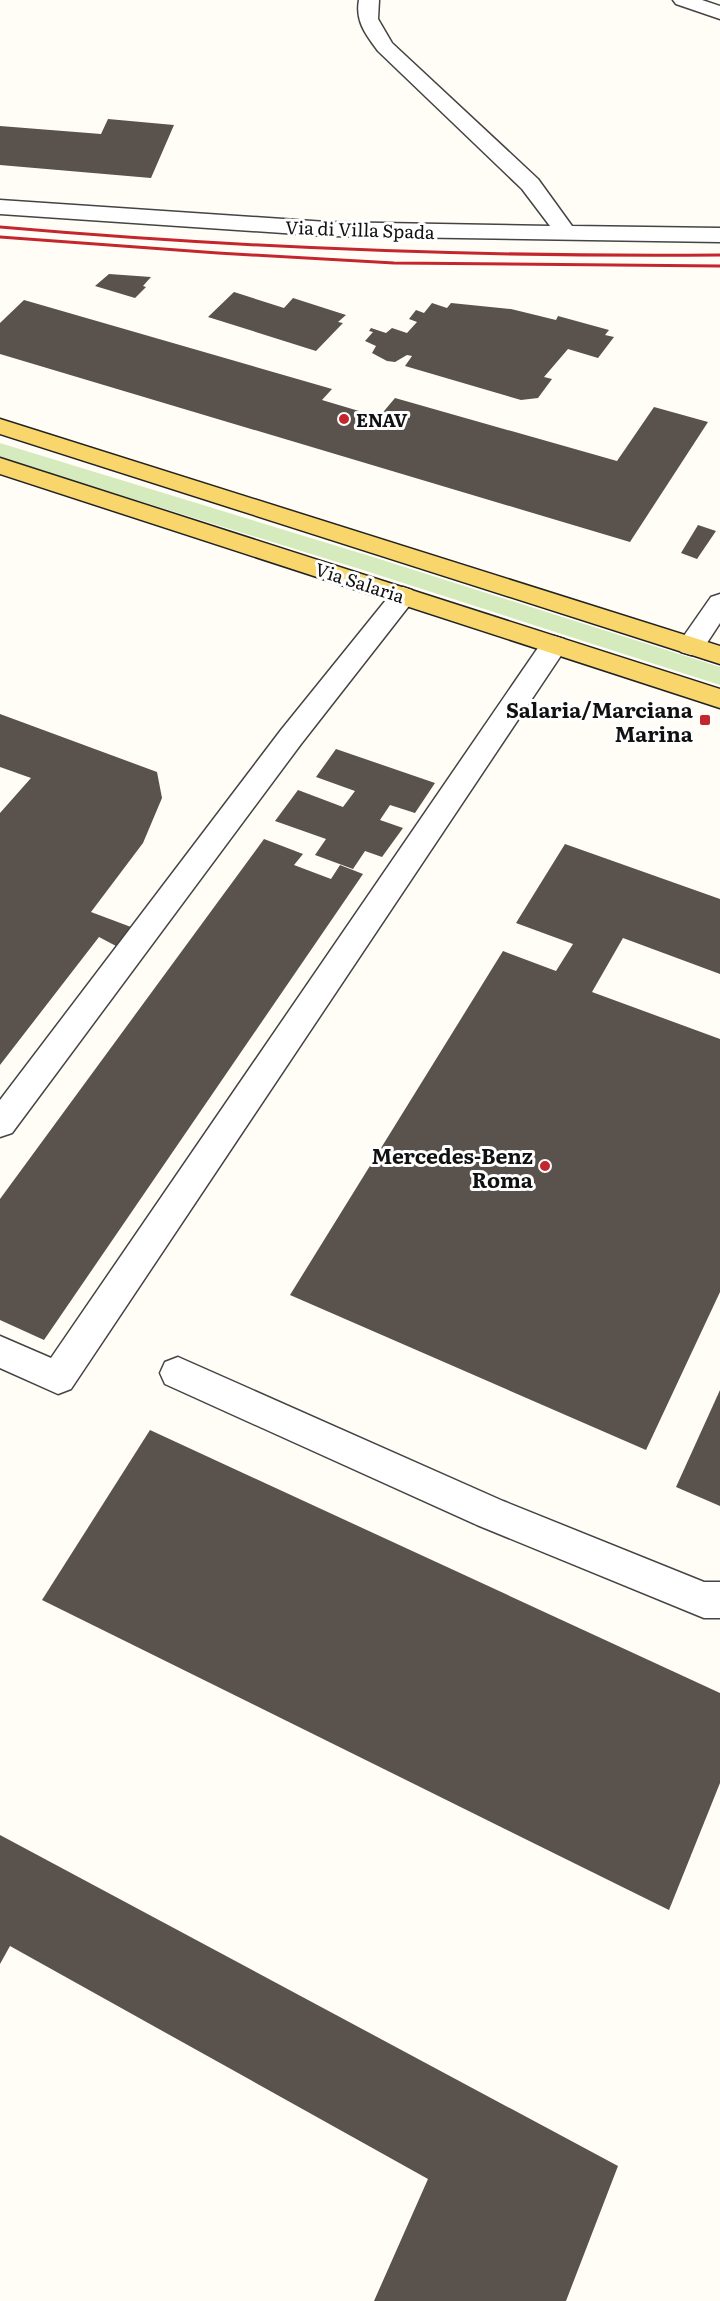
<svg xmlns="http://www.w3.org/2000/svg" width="720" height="2301" viewBox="0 0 720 2301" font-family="Literata,serif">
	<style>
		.green { fill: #d5ebbd }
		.building { fill: #5a524d }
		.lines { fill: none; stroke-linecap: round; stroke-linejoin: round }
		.minor-casing { stroke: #444; stroke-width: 3 }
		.major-casing { stroke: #222; stroke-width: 3 }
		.minor { fill: #fff; fill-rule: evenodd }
		.major { fill: #f9d66b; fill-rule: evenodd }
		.rail { stroke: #c4262e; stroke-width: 3 }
		.poi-dot { fill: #c4262e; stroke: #fff; stroke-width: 2 }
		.labels { text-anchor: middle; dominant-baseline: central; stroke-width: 6; stroke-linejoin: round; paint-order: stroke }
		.far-street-label { font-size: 18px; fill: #111; stroke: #fff }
		.far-poi-label { font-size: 18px; font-weight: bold; fill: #111; stroke: #fff; text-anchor: start }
		.poi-label { font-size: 21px; font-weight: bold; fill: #111; stroke: #fff; text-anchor: end }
	</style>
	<rect width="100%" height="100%" fill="#fffdf5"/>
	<polygon class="green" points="0,443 373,557 720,667 720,685 363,570 0,458"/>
	<g class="building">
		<polygon points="108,119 174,125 151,178 0,165 0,126 101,134"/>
		<polygon points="109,274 151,277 143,286 146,287 135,298 95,286"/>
		<polygon points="234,292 284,308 293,298 346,315 338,322 343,323 316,351 208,317"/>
		<polygon points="24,300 332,389 322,400 379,417 395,398 617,461 654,407 708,422 630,542 0,354 0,323"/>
		<polygon points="432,303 447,308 451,303 511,309 556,320 558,316 609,330 605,335 614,337 598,358 568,349 544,377 552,379 538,398 521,400 405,366 412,356 407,355 395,362 387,361 372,353 376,346 365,341 373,332 369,331 371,328 386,333 392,328 407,333 417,322 409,319 416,310 424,313"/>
		<polygon points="698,525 716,531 697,559 681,553"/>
		<polygon points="0,714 157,772 162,798 143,843 91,912 131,927 116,946 99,937 0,1065 0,813 31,778 0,767"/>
		<polygon points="336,749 435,783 415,813 390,805 380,820 403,828 382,857 365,851 353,869 315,855 326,839 275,821 298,790 343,807 355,791 316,777"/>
		<polygon points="264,839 303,854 294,865 331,879 340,865 363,874 44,1340 0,1320 0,1199"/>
		<polygon points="565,844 720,899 720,974 623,938 592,992 720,1039 720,1292 646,1450 290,1295 503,951 556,971 573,944 516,923"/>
		<polygon points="720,1390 720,1506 676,1487"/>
		<polygon points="150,1430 720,1693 720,1783 669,1910 42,1600"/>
		<polygon points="0,1835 618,2166 566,2301 374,2301 428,2179 10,1946 0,1964"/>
	</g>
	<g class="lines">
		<defs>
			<g id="minor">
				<path d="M359 0H379L378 19 392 43 538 179 572 226 720 228V242L327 236 0 214V200L327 222 550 226 522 189 378 51C366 35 355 21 359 0Z"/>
				<polygon points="673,0 702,0 720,6 720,19 676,4"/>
				<polygon points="403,587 412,590 416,596 412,602 301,744 12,1133 0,1137 0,1100 281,730 394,590"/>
				<polygon points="720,594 720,623 701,652 691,655 681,652 677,646 681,640 711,597"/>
				<polygon points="554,636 564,639 568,645 564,651 71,1389 58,1394 0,1368 0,1336 51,1358 544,639"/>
				<polygon points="178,1357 503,1501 704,1582 720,1582 720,1618 704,1618 477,1525 165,1384 160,1373 165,1362"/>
			</g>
			<g id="major">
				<polygon points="0,419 720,646 720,664 0,434"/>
				<polygon points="0,458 720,689 720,708 0,474"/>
			</g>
		</defs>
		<use href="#minor" class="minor-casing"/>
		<use href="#major" class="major-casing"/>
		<use href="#minor" class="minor"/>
		<use href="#major" class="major"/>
		<g class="rail">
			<path d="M0 227C240 248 479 257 720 255"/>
			<polyline points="0,237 218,253 394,263 720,266"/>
		</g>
	</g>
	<g class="poi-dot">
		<circle cx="344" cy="419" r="6"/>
		<rect x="699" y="714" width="12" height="12" rx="3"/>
		<circle cx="545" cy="1166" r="6"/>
	</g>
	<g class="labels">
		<g class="far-street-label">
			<text transform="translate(360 229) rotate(2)">Via di Villa Spada</text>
			<text transform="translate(360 582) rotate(18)">Via Salaria</text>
		</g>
		<g class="far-poi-label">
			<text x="356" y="419">ENAV</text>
		</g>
		<g class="poi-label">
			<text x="693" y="708">Salaria/Marciana<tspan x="693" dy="24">Marina</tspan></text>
			<text x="533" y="1154">Mercedes-Benz<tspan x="533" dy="24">Roma</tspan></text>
		</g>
	</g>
</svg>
